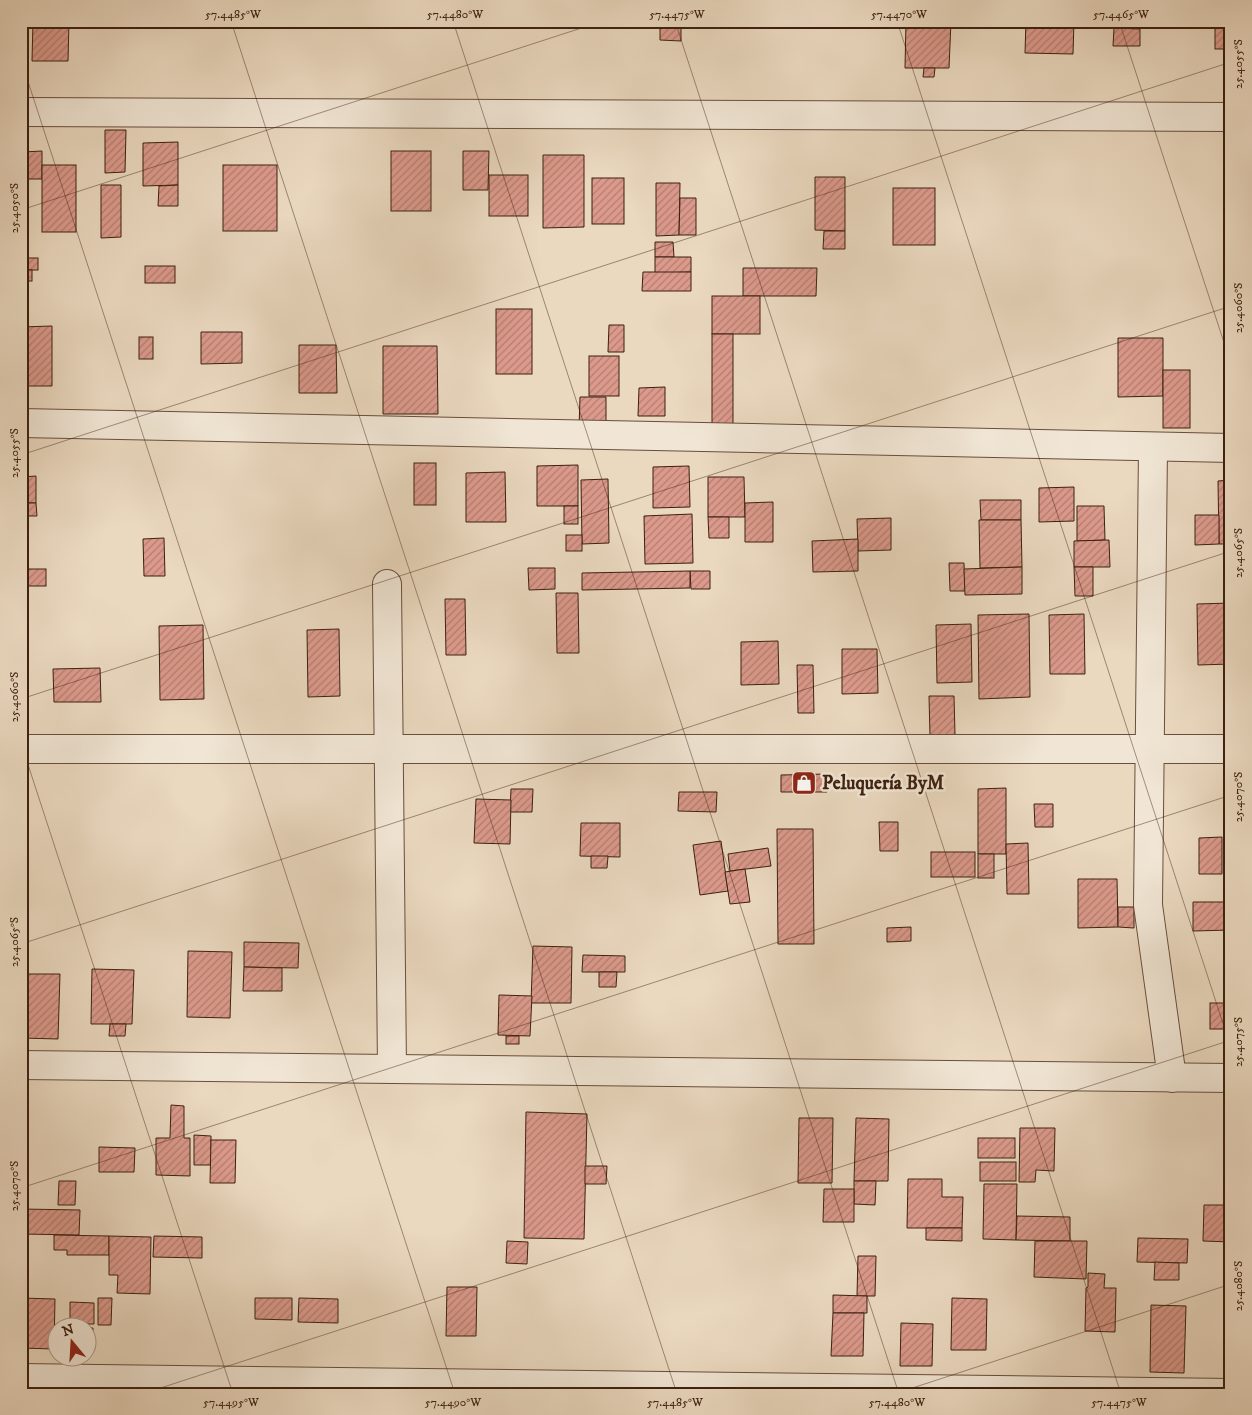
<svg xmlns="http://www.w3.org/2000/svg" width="1252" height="1415" viewBox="0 0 1252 1415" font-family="'IM FELL DW Pica',serif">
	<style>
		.building { fill: url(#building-hatch); stroke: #3c2010 }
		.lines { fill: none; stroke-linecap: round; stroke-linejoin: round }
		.minor-casing { stroke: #684e3c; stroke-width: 30 }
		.minor { stroke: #f1e6d5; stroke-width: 28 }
		.ticks { fill: none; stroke: #3c2010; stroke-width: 1; stroke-opacity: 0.45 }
		.labels { text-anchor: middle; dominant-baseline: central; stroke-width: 5; stroke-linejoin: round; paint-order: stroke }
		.poi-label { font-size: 19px; font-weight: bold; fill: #3c2010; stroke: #f1e6d5; text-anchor: start }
		.neatline { fill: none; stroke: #3c2010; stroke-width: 2 }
		.ticks-label { font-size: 12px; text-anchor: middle; fill: #3c2010 }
	</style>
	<defs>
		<pattern id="building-hatch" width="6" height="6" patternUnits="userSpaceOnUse" patternTransform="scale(1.25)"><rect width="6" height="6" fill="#dc9a8c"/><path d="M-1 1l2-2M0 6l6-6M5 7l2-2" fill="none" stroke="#b47d71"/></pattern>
	</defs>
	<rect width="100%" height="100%" fill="#ead8bf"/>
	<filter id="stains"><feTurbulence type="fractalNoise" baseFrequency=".004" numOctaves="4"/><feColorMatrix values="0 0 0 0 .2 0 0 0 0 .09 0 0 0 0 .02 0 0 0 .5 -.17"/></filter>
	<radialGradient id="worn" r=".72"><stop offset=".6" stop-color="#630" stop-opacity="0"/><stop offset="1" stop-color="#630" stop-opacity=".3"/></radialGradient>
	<g class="building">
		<polygon points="33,21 69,21 68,61 32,61"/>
		<polygon points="200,21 233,21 233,27 200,26"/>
		<polygon points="243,21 289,21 289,28 243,27"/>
		<polygon points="660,21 681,21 681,41 660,40"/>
		<polygon points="906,21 951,21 949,68 905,68"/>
		<polygon points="1026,21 1074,21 1073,54 1025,53"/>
		<polygon points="1100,21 1140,21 1140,29 1100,28"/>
		<rect x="1215" y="21" width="16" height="28"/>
		<polygon points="1114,28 1140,29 1140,46 1113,46"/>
		<polygon points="924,68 935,68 934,77 923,77"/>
		<polygon points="105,130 126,130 125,172 105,173"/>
		<polygon points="178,142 178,185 143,186 143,143"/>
		<polygon points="42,151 42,179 23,179 23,152"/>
		<rect x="391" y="151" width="40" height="60"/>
		<polygon points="463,151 489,151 488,190 463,190"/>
		<polygon points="543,155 584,155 584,227 543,228"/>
		<rect x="42" y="165" width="34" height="67"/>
		<rect x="223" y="165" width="54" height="66"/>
		<rect x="489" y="175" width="39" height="41"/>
		<polygon points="815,177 845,177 845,231 815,230"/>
		<rect x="592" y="178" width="32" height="46"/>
		<polygon points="656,183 680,183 679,235 656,236"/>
		<polygon points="101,185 121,185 121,237 101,238"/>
		<polygon points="178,185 178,206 158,206 159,186"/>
		<rect x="893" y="188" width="42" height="57"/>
		<rect x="21" y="190" width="2" height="61"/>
		<polygon points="680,198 696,198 696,235 679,235"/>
		<polygon points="824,231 845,231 845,249 823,249"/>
		<polygon points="655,242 673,242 674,257 655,257"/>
		<rect x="21" y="251" width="2" height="31"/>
		<polygon points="655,257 691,257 691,272 655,273"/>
		<rect x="23" y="258" width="15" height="12"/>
		<rect x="145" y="266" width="30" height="17"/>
		<polygon points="743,268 817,268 816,296 743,296"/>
		<rect x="23" y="270" width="9" height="11"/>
		<polygon points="643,272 691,272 691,291 642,291"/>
		<rect x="712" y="296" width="48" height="38"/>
		<rect x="496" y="309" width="36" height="65"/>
		<polygon points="609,325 624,325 624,352 608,352"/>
		<polygon points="52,326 52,386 21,386 21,327"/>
		<polygon points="201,332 242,332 242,363 201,364"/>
		<rect x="712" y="334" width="21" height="96"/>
		<rect x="139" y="337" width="14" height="22"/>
		<polygon points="1118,338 1163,338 1163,396 1118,397"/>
		<polygon points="299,345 336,345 337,393 299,393"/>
		<polygon points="383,346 437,346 438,414 383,414"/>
		<rect x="589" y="356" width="30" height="40"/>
		<rect x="1163" y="370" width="27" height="58"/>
		<polygon points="665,387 665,416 638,416 639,388"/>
		<polygon points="580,397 606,397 606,429 579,428"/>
		<rect x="414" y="463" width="22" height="42"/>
		<polygon points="578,465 578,506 537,506 537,466"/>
		<polygon points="689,466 690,507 653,508 653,467"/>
		<polygon points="505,472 506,522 466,522 466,473"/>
		<polygon points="36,476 36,503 21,503 21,477"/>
		<polygon points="708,477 744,477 745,517 708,517"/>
		<polygon points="608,479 609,543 582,544 581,480"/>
		<polygon points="1231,480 1231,544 1219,544 1218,481"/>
		<polygon points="1074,487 1074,521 1039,522 1039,488"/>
		<polygon points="980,500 1021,500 1021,520 981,520"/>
		<polygon points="773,502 773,542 745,542 745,503"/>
		<polygon points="25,503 36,503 37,516 25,516"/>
		<rect x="564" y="506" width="14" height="18"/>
		<polygon points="1077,506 1104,506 1105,540 1077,541"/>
		<polygon points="692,514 693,563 645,564 644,516"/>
		<polygon points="1195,515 1219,515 1219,544 1195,545"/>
		<polygon points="708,517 729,517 729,538 709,538"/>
		<polygon points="891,518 891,550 858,551 857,519"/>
		<polygon points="979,520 1021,520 1022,567 980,568"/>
		<rect x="566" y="535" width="16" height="16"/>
		<polygon points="164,538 165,576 144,576 143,539"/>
		<polygon points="858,539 858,571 813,572 812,541"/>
		<polygon points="1109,540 1110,567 1074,567 1074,541"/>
		<polygon points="949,563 964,563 965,591 950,591"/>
		<polygon points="1022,567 1022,594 965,595 964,569"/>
		<polygon points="1074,567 1093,567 1093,596 1075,596"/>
		<polygon points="528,568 555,568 555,589 529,590"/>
		<rect x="21" y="569" width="25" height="17"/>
		<polygon points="690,571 710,571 710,589 691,589"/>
		<polygon points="690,571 690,588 582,590 582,573"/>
		<polygon points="556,593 578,593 579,653 557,653"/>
		<polygon points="445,599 465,599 466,655 446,655"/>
		<polygon points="1231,603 1231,664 1198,665 1197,604"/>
		<polygon points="1029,614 1030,697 979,699 978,615"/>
		<polygon points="1084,614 1085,674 1050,674 1049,615"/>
		<polygon points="971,624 972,682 937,683 936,625"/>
		<polygon points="203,625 204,699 160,700 159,626"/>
		<polygon points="339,629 340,696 308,697 307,630"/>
		<polygon points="778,641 779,684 741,685 741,642"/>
		<polygon points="842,649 877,649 878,693 842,694"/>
		<polygon points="797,665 813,665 814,713 798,713"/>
		<polygon points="100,668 101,702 54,702 53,669"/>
		<polygon points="929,696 954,696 955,735 930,736"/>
		<polygon points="827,774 827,792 781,792 781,775"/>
		<polygon points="1006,788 1006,854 978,854 978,789"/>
		<polygon points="511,789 533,789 532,812 510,812"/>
		<polygon points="679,792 717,792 716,812 678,811"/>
		<polygon points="476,799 511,800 510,844 474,843"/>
		<polygon points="1034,804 1053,804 1053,827 1035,827"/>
		<polygon points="879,822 898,822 898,851 880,851"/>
		<polygon points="581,823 620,823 620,857 580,856"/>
		<polygon points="777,829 813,829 814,944 778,944"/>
		<polygon points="1222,837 1222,874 1199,874 1199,838"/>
		<polygon points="721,841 728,891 700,895 693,845"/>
		<polygon points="1028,843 1029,894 1007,894 1006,844"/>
		<polygon points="768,848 771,866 730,871 728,854"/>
		<rect x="931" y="852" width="44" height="25"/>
		<rect x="978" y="854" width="16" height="24"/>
		<polygon points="591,856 608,856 607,868 591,868"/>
		<polygon points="745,869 750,902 730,904 725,872"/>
		<polygon points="1078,879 1117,879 1118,927 1078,928"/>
		<polygon points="1193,902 1231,902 1231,930 1193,931"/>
		<polygon points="1118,907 1134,907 1134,928 1118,927"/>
		<polygon points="911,927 911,941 887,942 887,928"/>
		<polygon points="244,942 299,943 298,968 244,967"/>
		<polygon points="533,946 572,947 571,1003 531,1003"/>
		<polygon points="188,951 232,952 230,1018 187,1017"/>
		<polygon points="583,955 625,956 625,972 582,972"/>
		<polygon points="244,967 282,968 282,991 243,991"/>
		<polygon points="92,969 134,970 132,1024 91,1024"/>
		<polygon points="599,972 617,972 616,987 599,987"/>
		<polygon points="23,974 60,974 58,1039 22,1038"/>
		<polygon points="499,995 532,996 530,1036 498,1035"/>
		<rect x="1210" y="1003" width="21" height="26"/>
		<polygon points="110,1024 126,1024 125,1036 109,1036"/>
		<rect x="506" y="1036" width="13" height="8"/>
		<polygon points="171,1105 184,1106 184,1138 190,1138 190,1176 156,1175 156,1138 170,1138"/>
		<polygon points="526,1112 587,1114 584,1239 524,1238"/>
		<polygon points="799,1118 833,1118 832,1183 798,1183"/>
		<polygon points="856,1118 889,1119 888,1181 854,1181"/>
		<polygon points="1020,1128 1055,1128 1054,1171 1036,1170 1035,1182 1019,1182"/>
		<polygon points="194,1135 211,1136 211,1165 194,1165"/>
		<rect x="978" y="1138" width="37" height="20"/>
		<polygon points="211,1140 236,1140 235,1183 210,1183"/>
		<polygon points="99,1147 135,1148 134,1172 99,1172"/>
		<rect x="980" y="1162" width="36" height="19"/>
		<polygon points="585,1166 607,1166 606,1184 585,1184"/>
		<polygon points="908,1179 942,1179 942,1197 963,1197 962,1228 907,1228"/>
		<polygon points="59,1181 76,1181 75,1205 58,1205"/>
		<polygon points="854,1181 876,1181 875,1205 854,1204"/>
		<polygon points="984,1184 1017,1184 1016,1240 983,1239"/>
		<polygon points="824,1189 854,1189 854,1222 823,1222"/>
		<polygon points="1204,1205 1231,1205 1231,1242 1203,1241"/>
		<polygon points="21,1209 80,1210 79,1235 21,1234"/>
		<polygon points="1017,1216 1070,1217 1070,1241 1016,1240"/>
		<polygon points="926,1228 962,1228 962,1241 926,1240"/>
		<polygon points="54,1235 109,1236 109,1255 67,1255 67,1250 54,1250"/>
		<polygon points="109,1236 151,1237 150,1294 117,1293 118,1275 109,1275"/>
		<polygon points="154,1236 202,1237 202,1258 153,1257"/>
		<polygon points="1138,1238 1188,1239 1187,1263 1137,1262"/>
		<polygon points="507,1241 528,1242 527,1264 506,1263"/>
		<polygon points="1035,1241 1087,1241 1086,1279 1034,1277"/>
		<polygon points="858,1256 876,1256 875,1296 857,1296"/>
		<polygon points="1155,1262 1179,1263 1179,1280 1154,1280"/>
		<polygon points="1088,1273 1105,1274 1104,1288 1116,1288 1115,1332 1085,1331 1086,1288 1088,1287"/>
		<polygon points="447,1287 477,1287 476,1336 446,1336"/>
		<polygon points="833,1295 867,1296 867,1313 833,1313"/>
		<polygon points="21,1298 55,1299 54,1349 21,1348"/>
		<polygon points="98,1298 112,1298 111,1325 98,1325"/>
		<polygon points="255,1298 292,1298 292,1320 255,1319"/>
		<polygon points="299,1298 338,1299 338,1323 298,1322"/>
		<polygon points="952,1298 987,1299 986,1350 951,1350"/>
		<polygon points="70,1302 94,1303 94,1324 70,1324"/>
		<polygon points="1151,1305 1186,1306 1184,1373 1150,1372"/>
		<polygon points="833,1313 864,1313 863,1356 831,1356"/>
		<polygon points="901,1323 933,1324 932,1366 900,1366"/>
		<polygon points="88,1328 93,1328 92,1352 88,1352"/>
	</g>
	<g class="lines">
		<defs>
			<g id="minor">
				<polyline points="21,112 1231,117"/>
				<polyline points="21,423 1231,448"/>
				<polyline points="1153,448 1148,905 1172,1078"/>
				<polyline points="387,584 392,1069"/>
				<polyline points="21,749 1231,749"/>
				<polyline points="21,1065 1231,1078"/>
				<polyline points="21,1378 1231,1393"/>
			</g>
		</defs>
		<use href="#minor" class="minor-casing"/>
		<use href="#minor" class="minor"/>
	</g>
	<path class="ticks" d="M231 21 677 1394M453 21 899 1394M675 21 1121 1394M897 21 1231 1048M1119 21 1231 364M21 60 455 1394M21 210 603 21M21 455 1231 62M21 699 1231 306M21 743 233 1394M21 944 1231 551M21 1188 1231 795M142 1394 1231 1040M894 1394 1231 1284"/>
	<defs>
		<symbol id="shop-square" viewBox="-11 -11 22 22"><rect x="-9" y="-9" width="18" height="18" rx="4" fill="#8f2418" stroke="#f1e6d5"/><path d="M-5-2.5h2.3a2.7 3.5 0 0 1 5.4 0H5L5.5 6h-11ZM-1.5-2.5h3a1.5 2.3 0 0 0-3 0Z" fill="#fff"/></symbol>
	</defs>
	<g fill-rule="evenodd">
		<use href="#shop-square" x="790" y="769" width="28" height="28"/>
	</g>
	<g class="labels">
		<g class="poi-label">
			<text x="822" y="783">Peluquería ByM</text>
		</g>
	</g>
	<rect width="1252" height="1415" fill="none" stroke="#ead8bf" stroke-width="55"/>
	<g transform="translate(72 1342) rotate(342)"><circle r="24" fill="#f1e6d5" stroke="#a99786"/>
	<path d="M0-4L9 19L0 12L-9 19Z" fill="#8f2418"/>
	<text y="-8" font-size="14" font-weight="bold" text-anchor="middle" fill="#3c2010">N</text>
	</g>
	<rect x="28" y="28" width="1196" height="1360" class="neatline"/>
	<g class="ticks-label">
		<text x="233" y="18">57.4485°W</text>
		<text x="455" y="18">57.4480°W</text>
		<text x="677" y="18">57.4475°W</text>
		<text x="899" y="18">57.4470°W</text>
		<text x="1121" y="18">57.4465°W</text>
		<text transform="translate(1238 64) rotate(-90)" y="4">25.4055°S</text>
		<text transform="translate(14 208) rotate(-90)" y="4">25.4050°S</text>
		<text transform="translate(1238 308) rotate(-90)" y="4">25.4060°S</text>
		<text transform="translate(14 453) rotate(-90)" y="4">25.4055°S</text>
		<text transform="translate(1238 553) rotate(-90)" y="4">25.4065°S</text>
		<text transform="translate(14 697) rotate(-90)" y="4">25.4060°S</text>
		<text transform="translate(1238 797) rotate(-90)" y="4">25.4070°S</text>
		<text transform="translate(14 942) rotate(-90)" y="4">25.4065°S</text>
		<text transform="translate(1238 1042) rotate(-90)" y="4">25.4075°S</text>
		<text transform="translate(14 1186) rotate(-90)" y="4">25.4070°S</text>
		<text transform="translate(1238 1286) rotate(-90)" y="4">25.4080°S</text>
		<text x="231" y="1406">57.4495°W</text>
		<text x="453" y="1406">57.4490°W</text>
		<text x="675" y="1406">57.4485°W</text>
		<text x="897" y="1406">57.4480°W</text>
		<text x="1119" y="1406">57.4475°W</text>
	</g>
	<rect width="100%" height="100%" filter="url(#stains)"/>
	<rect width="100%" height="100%" fill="url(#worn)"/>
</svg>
